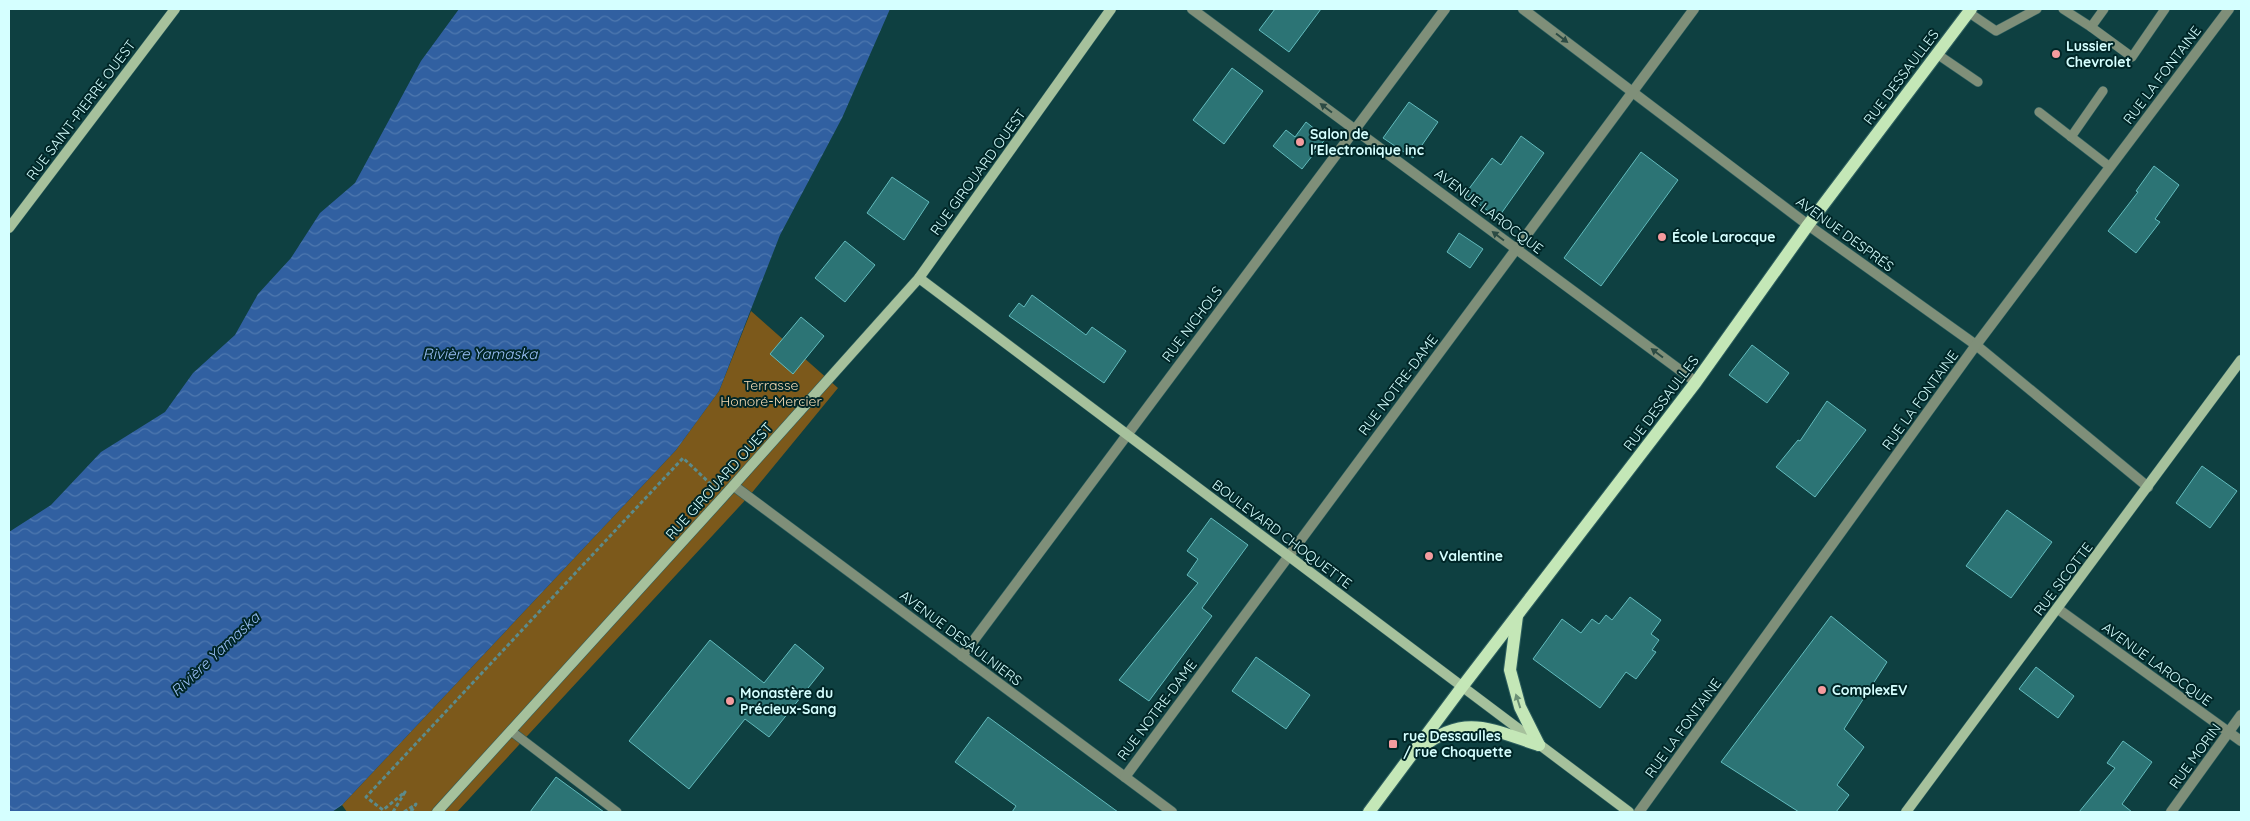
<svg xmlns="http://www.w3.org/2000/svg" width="2250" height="821" viewBox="0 0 2250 821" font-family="Quicksand,sans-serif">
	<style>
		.park { fill: #7c591b }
		.water { fill: url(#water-waves) }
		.building { fill: #2c7475; stroke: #62bbbd }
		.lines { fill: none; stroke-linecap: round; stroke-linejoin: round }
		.lane-casing { stroke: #2e5f5f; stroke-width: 10 }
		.street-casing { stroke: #2e5f5f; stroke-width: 11 }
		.secondary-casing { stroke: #2e5f5f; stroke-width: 11 }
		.primary-casing { stroke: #2e5f5f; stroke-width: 14 }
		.path { stroke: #5c8b8b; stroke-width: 3; stroke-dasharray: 4 2.5; stroke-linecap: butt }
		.lane { stroke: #7f8f79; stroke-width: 9 }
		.street { stroke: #7f8f79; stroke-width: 10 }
		.secondary { stroke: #a6c19c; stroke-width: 10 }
		.primary { stroke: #c4e7b7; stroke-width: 12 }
		.oneway { fill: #2c4b44 }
		.oneway2 { fill: #6c9076 }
		.poi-dot { fill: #f59b9e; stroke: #002627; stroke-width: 2 }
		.labels { text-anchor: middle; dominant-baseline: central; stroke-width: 4; stroke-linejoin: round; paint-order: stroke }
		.poi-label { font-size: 14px; font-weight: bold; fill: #d5ffff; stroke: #002627; text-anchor: start }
		.street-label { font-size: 14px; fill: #d5ffff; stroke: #002627 }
		.park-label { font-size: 14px; fill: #f6dcb5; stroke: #002627 }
		.water-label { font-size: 15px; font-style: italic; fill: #9bc1f8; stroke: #002627 }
	</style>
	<defs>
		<pattern id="water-waves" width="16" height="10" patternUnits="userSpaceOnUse" patternTransform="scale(1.25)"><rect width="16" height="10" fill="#3160a1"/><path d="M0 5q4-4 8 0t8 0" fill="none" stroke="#4e78af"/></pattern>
	</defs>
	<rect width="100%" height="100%" fill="#0e4041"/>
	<polygon class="park" points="751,311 838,388 750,495 457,812 347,812 342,805 676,450 719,391"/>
	<polygon class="water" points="459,9 890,9 842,118 780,235 719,391 676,450 342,805 332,812 9,812 9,532 51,505 101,452 165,412 193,373 235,335 258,294 291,258 320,213 355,183 421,61"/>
	<g class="building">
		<polygon points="1275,9 1321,9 1289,52 1259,30"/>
		<polygon points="1232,68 1263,91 1224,144 1193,120"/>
		<polygon points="1409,102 1438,122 1413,158 1383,138"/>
		<polygon points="1306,122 1326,138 1302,169 1273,146 1286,130 1295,137"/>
		<polygon points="1521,136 1544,153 1498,218 1465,194 1492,158 1501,165"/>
		<polygon points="1641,152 1678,180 1601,286 1564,258"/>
		<polygon points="2154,166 2179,185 2155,219 2160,222 2136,253 2108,231 2138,192 2136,191"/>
		<polygon points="892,177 929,202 904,240 867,213"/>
		<polygon points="1459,233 1483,249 1470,268 1447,252"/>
		<polygon points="845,241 875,265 845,302 815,278"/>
		<polygon points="1032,295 1086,335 1092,327 1126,351 1104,383 1009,316 1019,303 1024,307"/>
		<polygon points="801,317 824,336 793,374 770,354"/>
		<polygon points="1752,345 1789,373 1767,403 1729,375"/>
		<polygon points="1827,401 1866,430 1815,497 1776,467 1798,440 1800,441"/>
		<polygon points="2202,466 2237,491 2210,528 2176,503"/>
		<polygon points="2007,510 2052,542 2011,598 1966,566"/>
		<polygon points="1211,518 1248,545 1202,608 1212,616 1149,701 1119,680 1198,583 1187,575 1198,559 1187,551"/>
		<polygon points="1630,597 1661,620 1651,634 1659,640 1652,650 1656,652 1636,679 1626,672 1600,708 1533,659 1562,619 1581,633 1592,619 1599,624 1606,615 1612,620"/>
		<polygon points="1831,616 1887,662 1844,729 1864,747 1837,785 1849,795 1836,812 1799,812 1721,762"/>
		<polygon points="710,640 764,683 795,644 824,668 769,737 745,719 689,789 629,741"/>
		<polygon points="1256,657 1310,695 1286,729 1232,691"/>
		<polygon points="2036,667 2074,696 2058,718 2019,689"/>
		<polygon points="988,717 1118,812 1012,812 1016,806 955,762"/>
		<polygon points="2123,741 2152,762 2122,804 2132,812 2079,812 2115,768 2107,763"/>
		<polygon points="556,777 604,812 530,812"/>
	</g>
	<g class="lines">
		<defs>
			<g id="lane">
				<polyline points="2063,9 2091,27 2104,9"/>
				<polyline points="1968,12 1996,31 2037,9"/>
				<polyline points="2091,27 2132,57 2165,9"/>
				<polyline points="1937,54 1978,82"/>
				<polyline points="2039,112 2110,167"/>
				<polyline points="2071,137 2103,91"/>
				<polyline points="511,731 617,812"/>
			</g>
			<g id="street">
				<polyline points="1192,9 1696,382"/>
				<polyline points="1523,9 1808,225 1976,345 2148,487"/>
				<polyline points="734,486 1172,812"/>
				<polyline points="2058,609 2241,741"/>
				<polyline points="962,656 1445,9"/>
				<polyline points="1125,777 1694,9"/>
				<polyline points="1639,812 1976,345 2229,9"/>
				<polyline points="2171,812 2241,715"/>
			</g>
			<g id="secondary">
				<polyline points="9,228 175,9"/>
				<polyline points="919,278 1629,812"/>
				<polyline points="437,812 724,496 919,278 1111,9"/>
				<polyline points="1906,812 2241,360"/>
			</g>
			<g id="primary">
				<polyline points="1517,616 1510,670 1520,707 1539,745"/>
				<path d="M1422 747C1466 713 1491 730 1539 745"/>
				<polyline points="1369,812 1462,687 1696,382 1808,225 1971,9"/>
			</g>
		</defs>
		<use href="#lane" class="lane-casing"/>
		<use href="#street" class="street-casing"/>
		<use href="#secondary" class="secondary-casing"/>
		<use href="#primary" class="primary-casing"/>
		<g class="path">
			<polyline points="393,812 405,792 383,810 366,797 683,458 715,488"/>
			<polyline points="404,812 416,804 411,812"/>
		</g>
		<use href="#lane" class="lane"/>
		<use href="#street" class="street"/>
		<use href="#secondary" class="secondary"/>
		<use href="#primary" class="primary"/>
	</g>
	<defs><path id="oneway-solid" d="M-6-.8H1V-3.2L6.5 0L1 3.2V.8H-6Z" transform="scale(1.25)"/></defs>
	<g class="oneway">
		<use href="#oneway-solid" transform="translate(1562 38) rotate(37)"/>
		<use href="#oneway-solid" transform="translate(1326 108) rotate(-143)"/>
		<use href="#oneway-solid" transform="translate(1498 236) rotate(-143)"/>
		<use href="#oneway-solid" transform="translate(1657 353) rotate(-143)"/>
	</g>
	<use class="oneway2" href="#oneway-solid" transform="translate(1518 701) rotate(-108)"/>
	<g class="poi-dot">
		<circle cx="2056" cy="54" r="5"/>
		<circle cx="1300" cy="142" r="5"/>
		<circle cx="1662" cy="237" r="5"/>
		<circle cx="1429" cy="556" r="5"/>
		<circle cx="1822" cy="690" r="5"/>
		<circle cx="730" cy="701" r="5"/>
		<rect x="1388" y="739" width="10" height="10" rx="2.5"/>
	</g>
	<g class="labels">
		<g class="poi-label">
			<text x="2066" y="46">Lussier<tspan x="2066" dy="16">Chevrolet</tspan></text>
			<text x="1310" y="134">Salon de<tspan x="1310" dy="16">l'Electronique inc</tspan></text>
			<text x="1672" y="237">École Larocque</text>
			<text x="1439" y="556">Valentine</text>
			<text x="1832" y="690">ComplexEV</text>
			<text x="740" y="693">Monastère du<tspan x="740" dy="16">Précieux-Sang</tspan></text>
			<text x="1403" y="736">rue Dessaulles<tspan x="1403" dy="16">/ rue Choquette</tspan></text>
		</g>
		<g class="street-label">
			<text transform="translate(2162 75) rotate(-53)">RUE LA FONTAINE</text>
			<text transform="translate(1901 77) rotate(-53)">RUE DESSAULLES</text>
			<text transform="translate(81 110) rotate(-53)">RUE SAINT-PIERRE OUEST</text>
			<text transform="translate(978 172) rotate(-54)">RUE GIROUARD OUEST</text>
			<text transform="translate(1489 211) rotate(37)">AVENUE LAROCQUE</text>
			<text transform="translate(1845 234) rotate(36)">AVENUE DESPRÉS</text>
			<text transform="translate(1192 324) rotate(-53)">RUE NICHOLS</text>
			<text transform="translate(1398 385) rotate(-53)">RUE NOTRE-DAME</text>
			<text transform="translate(1920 400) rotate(-54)">RUE LA FONTAINE</text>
			<text transform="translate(1661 403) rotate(-53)">RUE DESSAULLES</text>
			<text transform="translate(719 481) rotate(-48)">RUE GIROUARD OUEST</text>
			<text transform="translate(1282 534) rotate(37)">BOULEVARD CHOQUETTE</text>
			<text transform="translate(2063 579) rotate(-53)">RUE SICOTTE</text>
			<text transform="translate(961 638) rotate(37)">AVENUE DESAULNIERS</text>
			<text transform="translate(2157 664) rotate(36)">AVENUE LAROCQUE</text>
			<text transform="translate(1157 710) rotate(-53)">RUE NOTRE-DAME</text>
			<text transform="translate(1683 728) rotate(-54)">RUE LA FONTAINE</text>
			<text transform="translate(2195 756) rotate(-54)">RUE MORIN</text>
		</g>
		<g class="park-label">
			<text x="771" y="385">Terrasse<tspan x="771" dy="16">Honoré-Mercier</tspan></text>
		</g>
		<g class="water-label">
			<text x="480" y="353">Rivière Yamaska</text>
			<text transform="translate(215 654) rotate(-43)">Rivière Yamaska</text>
		</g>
	</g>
	<rect width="2250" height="821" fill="none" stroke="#d5ffff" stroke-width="20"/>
</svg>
